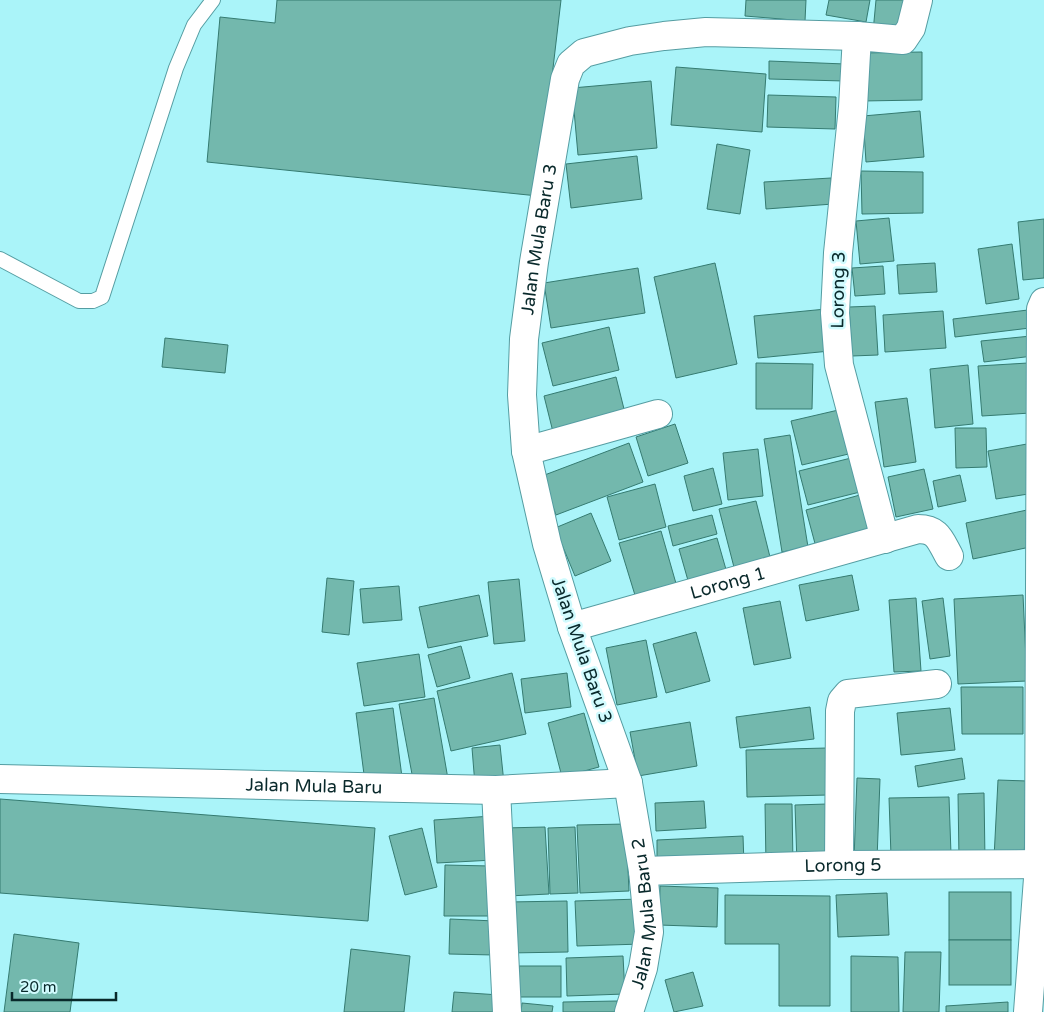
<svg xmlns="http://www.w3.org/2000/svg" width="1044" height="1012" viewBox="0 0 1044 1012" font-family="'Varela Round',sans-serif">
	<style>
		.building { fill: #73b8ad; stroke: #357b71 }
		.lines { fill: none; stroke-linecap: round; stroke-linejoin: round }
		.service-casing { stroke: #559da2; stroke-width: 16 }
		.minor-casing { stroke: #559da2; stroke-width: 30 }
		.service { stroke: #fff; stroke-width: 14 }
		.minor { stroke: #fff; stroke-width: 28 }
		.labels { text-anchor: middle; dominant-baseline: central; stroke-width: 5; stroke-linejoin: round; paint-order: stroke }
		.street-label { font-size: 18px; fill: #09292b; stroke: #d1fbfe }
	</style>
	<rect width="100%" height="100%" fill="#aaf4f9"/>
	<g class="building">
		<polygon points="277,0 561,0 538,196 207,162 220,17 275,23"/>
		<polygon points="746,0 806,0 805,21 745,16"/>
		<polygon points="829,0 870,0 866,22 826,15"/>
		<polygon points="876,0 907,0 905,35 873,32"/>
		<polygon points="922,52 922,100 862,101 861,53"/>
		<polygon points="769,61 845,64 844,81 769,79"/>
		<polygon points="676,67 766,74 762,132 671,125"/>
		<polygon points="651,81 657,148 578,155 572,88"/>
		<polygon points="768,95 836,97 835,129 767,127"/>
		<polygon points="920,111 924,157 866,162 863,116"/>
		<polygon points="717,144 750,150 740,214 707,209"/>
		<polygon points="637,156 642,199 571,208 566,164"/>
		<polygon points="861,171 923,172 923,213 862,214"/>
		<polygon points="831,178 833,204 766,209 764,182"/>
		<polygon points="889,218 894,261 860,264 856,221"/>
		<polygon points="1044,219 1044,278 1023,280 1018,222"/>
		<polygon points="1012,244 1019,299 986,304 978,249"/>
		<polygon points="715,263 737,364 676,378 654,277"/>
		<polygon points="935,263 937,292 899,294 897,265"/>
		<polygon points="883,266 885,294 855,296 852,268"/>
		<polygon points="638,268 645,313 551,328 544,283"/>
		<polygon points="875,306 878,355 852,356 849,307"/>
		<polygon points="826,309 830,351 758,358 754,316"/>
		<polygon points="1028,310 1030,328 955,337 953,319"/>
		<polygon points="943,311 946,348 885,352 883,315"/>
		<polygon points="609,327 619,370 553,386 542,343"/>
		<polygon points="1031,336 1033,356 984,362 981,341"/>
		<polygon points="165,338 228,345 225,373 162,367"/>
		<polygon points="756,363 813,364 812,409 756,409"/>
		<polygon points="1028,363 1031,413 982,416 978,366"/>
		<polygon points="968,365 973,424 935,428 930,369"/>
		<polygon points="616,377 627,421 555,440 544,396"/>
		<polygon points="907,398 916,462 884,467 875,402"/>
		<polygon points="847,408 857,452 802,465 791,421"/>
		<polygon points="675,424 688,463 648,476 636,437"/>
		<polygon points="955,428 986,428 987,467 956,468"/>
		<polygon points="790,435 808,547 782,552 764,439"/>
		<polygon points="629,443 643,482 556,515 542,476"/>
		<polygon points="1027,444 1035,493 996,499 988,451"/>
		<polygon points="758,449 763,496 728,500 723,453"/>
		<polygon points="859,456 868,490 808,505 799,471"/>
		<polygon points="713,468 722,504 693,511 684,476"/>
		<polygon points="924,469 933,509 896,517 888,477"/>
		<polygon points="960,475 966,501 938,507 933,481"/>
		<polygon points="655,484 666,527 619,540 607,497"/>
		<polygon points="867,493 878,534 817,551 806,510"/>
		<polygon points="756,501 772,565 736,575 719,509"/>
		<polygon points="1027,510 1035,546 973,559 966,523"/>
		<polygon points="591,513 611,561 575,576 555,528"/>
		<polygon points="712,515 717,534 673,546 668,526"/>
		<polygon points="661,531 679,594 638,605 619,543"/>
		<polygon points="717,538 729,580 691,591 679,549"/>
		<polygon points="852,575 859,610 806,621 799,585"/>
		<polygon points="327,578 354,581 349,635 322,632"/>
		<polygon points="519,579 525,641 494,644 488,582"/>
		<polygon points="399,586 402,620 363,623 360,589"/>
		<polygon points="479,595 488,636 428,648 419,607"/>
		<polygon points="1023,595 1027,681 958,684 954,599"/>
		<polygon points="916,598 921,671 894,672 889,600"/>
		<polygon points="943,598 950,656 930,659 922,601"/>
		<polygon points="780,601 791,658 754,665 743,608"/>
		<polygon points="696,632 710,681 666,693 653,644"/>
		<polygon points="646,640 657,697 617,705 606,648"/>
		<polygon points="461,646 470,678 437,687 428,655"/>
		<polygon points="419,654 425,697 364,706 357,663"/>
		<polygon points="512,673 526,734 451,751 437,691"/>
		<polygon points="567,673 571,707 525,713 521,679"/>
		<polygon points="961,687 1023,687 1023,734 962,734"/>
		<polygon points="434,698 448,779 414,785 399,704"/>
		<polygon points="810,707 814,739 740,748 736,717"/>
		<polygon points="393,708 402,777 365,782 356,713"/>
		<polygon points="950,708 955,750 901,755 897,713"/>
		<polygon points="584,713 599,767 562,777 548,723"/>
		<polygon points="690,722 697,766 638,776 630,732"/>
		<polygon points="500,745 504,783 475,785 472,748"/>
		<polygon points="827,748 828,795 747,797 746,750"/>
		<polygon points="962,758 965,779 918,787 915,766"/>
		<polygon points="857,778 880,779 877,860 854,859"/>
		<polygon points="998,780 1027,781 1024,859 994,858"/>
		<polygon points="984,793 985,860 959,860 958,794"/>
		<polygon points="949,797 951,854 891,856 889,798"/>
		<polygon points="0,799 375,828 368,921 0,893"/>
		<polygon points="704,801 706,828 656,831 655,803"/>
		<polygon points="765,804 792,804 793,864 766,865"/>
		<polygon points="827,804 829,863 797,864 795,805"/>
		<polygon points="492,816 494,860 437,863 434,820"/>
		<polygon points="626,824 629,891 580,893 577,825"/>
		<polygon points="545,827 549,894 508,896 505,828"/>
		<polygon points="575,827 578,893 550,894 548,828"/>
		<polygon points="422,828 437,887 405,895 389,836"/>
		<polygon points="743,836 744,864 657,867 657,840"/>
		<polygon points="445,865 490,866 489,916 444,916"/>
		<polygon points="660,886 718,888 717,927 659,925"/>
		<rect x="949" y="892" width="62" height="48"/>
		<polygon points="887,893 889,935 838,937 836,895"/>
		<polygon points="725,895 830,896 830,1006 779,1006 779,944 725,944"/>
		<polygon points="640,899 642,944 577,946 575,901"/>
		<polygon points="567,901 568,952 509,953 508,902"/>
		<polygon points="450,919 495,921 494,955 449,954"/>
		<polygon points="14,934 79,943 70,1012 4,1012"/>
		<rect x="949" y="940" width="62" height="45"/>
		<polygon points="351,949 410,956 404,1012 344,1012"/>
		<polygon points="905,952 941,952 939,1012 903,1012"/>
		<polygon points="623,956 625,994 567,996 566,958"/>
		<polygon points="851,956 898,957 899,1012 851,1012"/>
		<rect x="519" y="966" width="42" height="31"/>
		<polygon points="693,972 703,1006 674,1012 665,980"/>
		<polygon points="454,992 500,995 499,1012 452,1012"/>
		<polygon points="617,1001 617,1012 563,1012 563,1002"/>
		<polygon points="1008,1002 1008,1012 946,1012 946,1006"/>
		<polygon points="522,1003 553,1006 552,1012 521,1012"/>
	</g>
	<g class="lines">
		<defs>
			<polyline id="service" points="0,259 79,301 93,301 102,297 176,68 194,25 213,0"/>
			<g id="minor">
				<polyline points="857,36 853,107 838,253 835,313 839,365 885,539"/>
				<polyline points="526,451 658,414"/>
				<path id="s1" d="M572 627 918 529C938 529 940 540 949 556"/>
				<path id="s2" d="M0 779 496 790 628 783"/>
				<polyline points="496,790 507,1012"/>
				<polyline points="839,865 840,711 842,701 848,694 937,684"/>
				<path id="s3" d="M643 871 839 865 1044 864"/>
				<path id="s4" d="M629 1012 643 968 649 932 643 871 628 783 572 627 547 544 526 451 522 395 524 339 534 262 565 79 571 64 584 53 630 41 664 36 706 32 857 36 903 40 911 28 918 0"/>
				<polyline points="1028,1012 1039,865 1041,309 1044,302"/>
			</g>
		</defs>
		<use href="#service" class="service-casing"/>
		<use href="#minor" class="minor-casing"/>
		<use href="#service" class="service"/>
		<use href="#minor" class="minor"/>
	</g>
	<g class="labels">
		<g class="street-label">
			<text stroke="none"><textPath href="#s4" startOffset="794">Jalan Mula Baru 3</textPath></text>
			<text transform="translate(838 290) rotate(-89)">Lorong 3</text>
			<text stroke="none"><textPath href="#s1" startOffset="162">Lorong 1</textPath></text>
			<text transform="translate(582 650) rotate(71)">Jalan Mula Baru 3</text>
			<text stroke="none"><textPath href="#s2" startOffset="314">Jalan Mula Baru</textPath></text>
			<text stroke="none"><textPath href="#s3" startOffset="200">Lorong 5</textPath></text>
			<text stroke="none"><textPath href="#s4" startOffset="101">Jalan Mula Baru 2</textPath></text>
		</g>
	</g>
	<path d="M12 992v8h104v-8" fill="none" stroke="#09292b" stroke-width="2.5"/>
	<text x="20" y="992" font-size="15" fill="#09292b" stroke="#d1fbfe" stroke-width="4" paint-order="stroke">20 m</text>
</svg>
